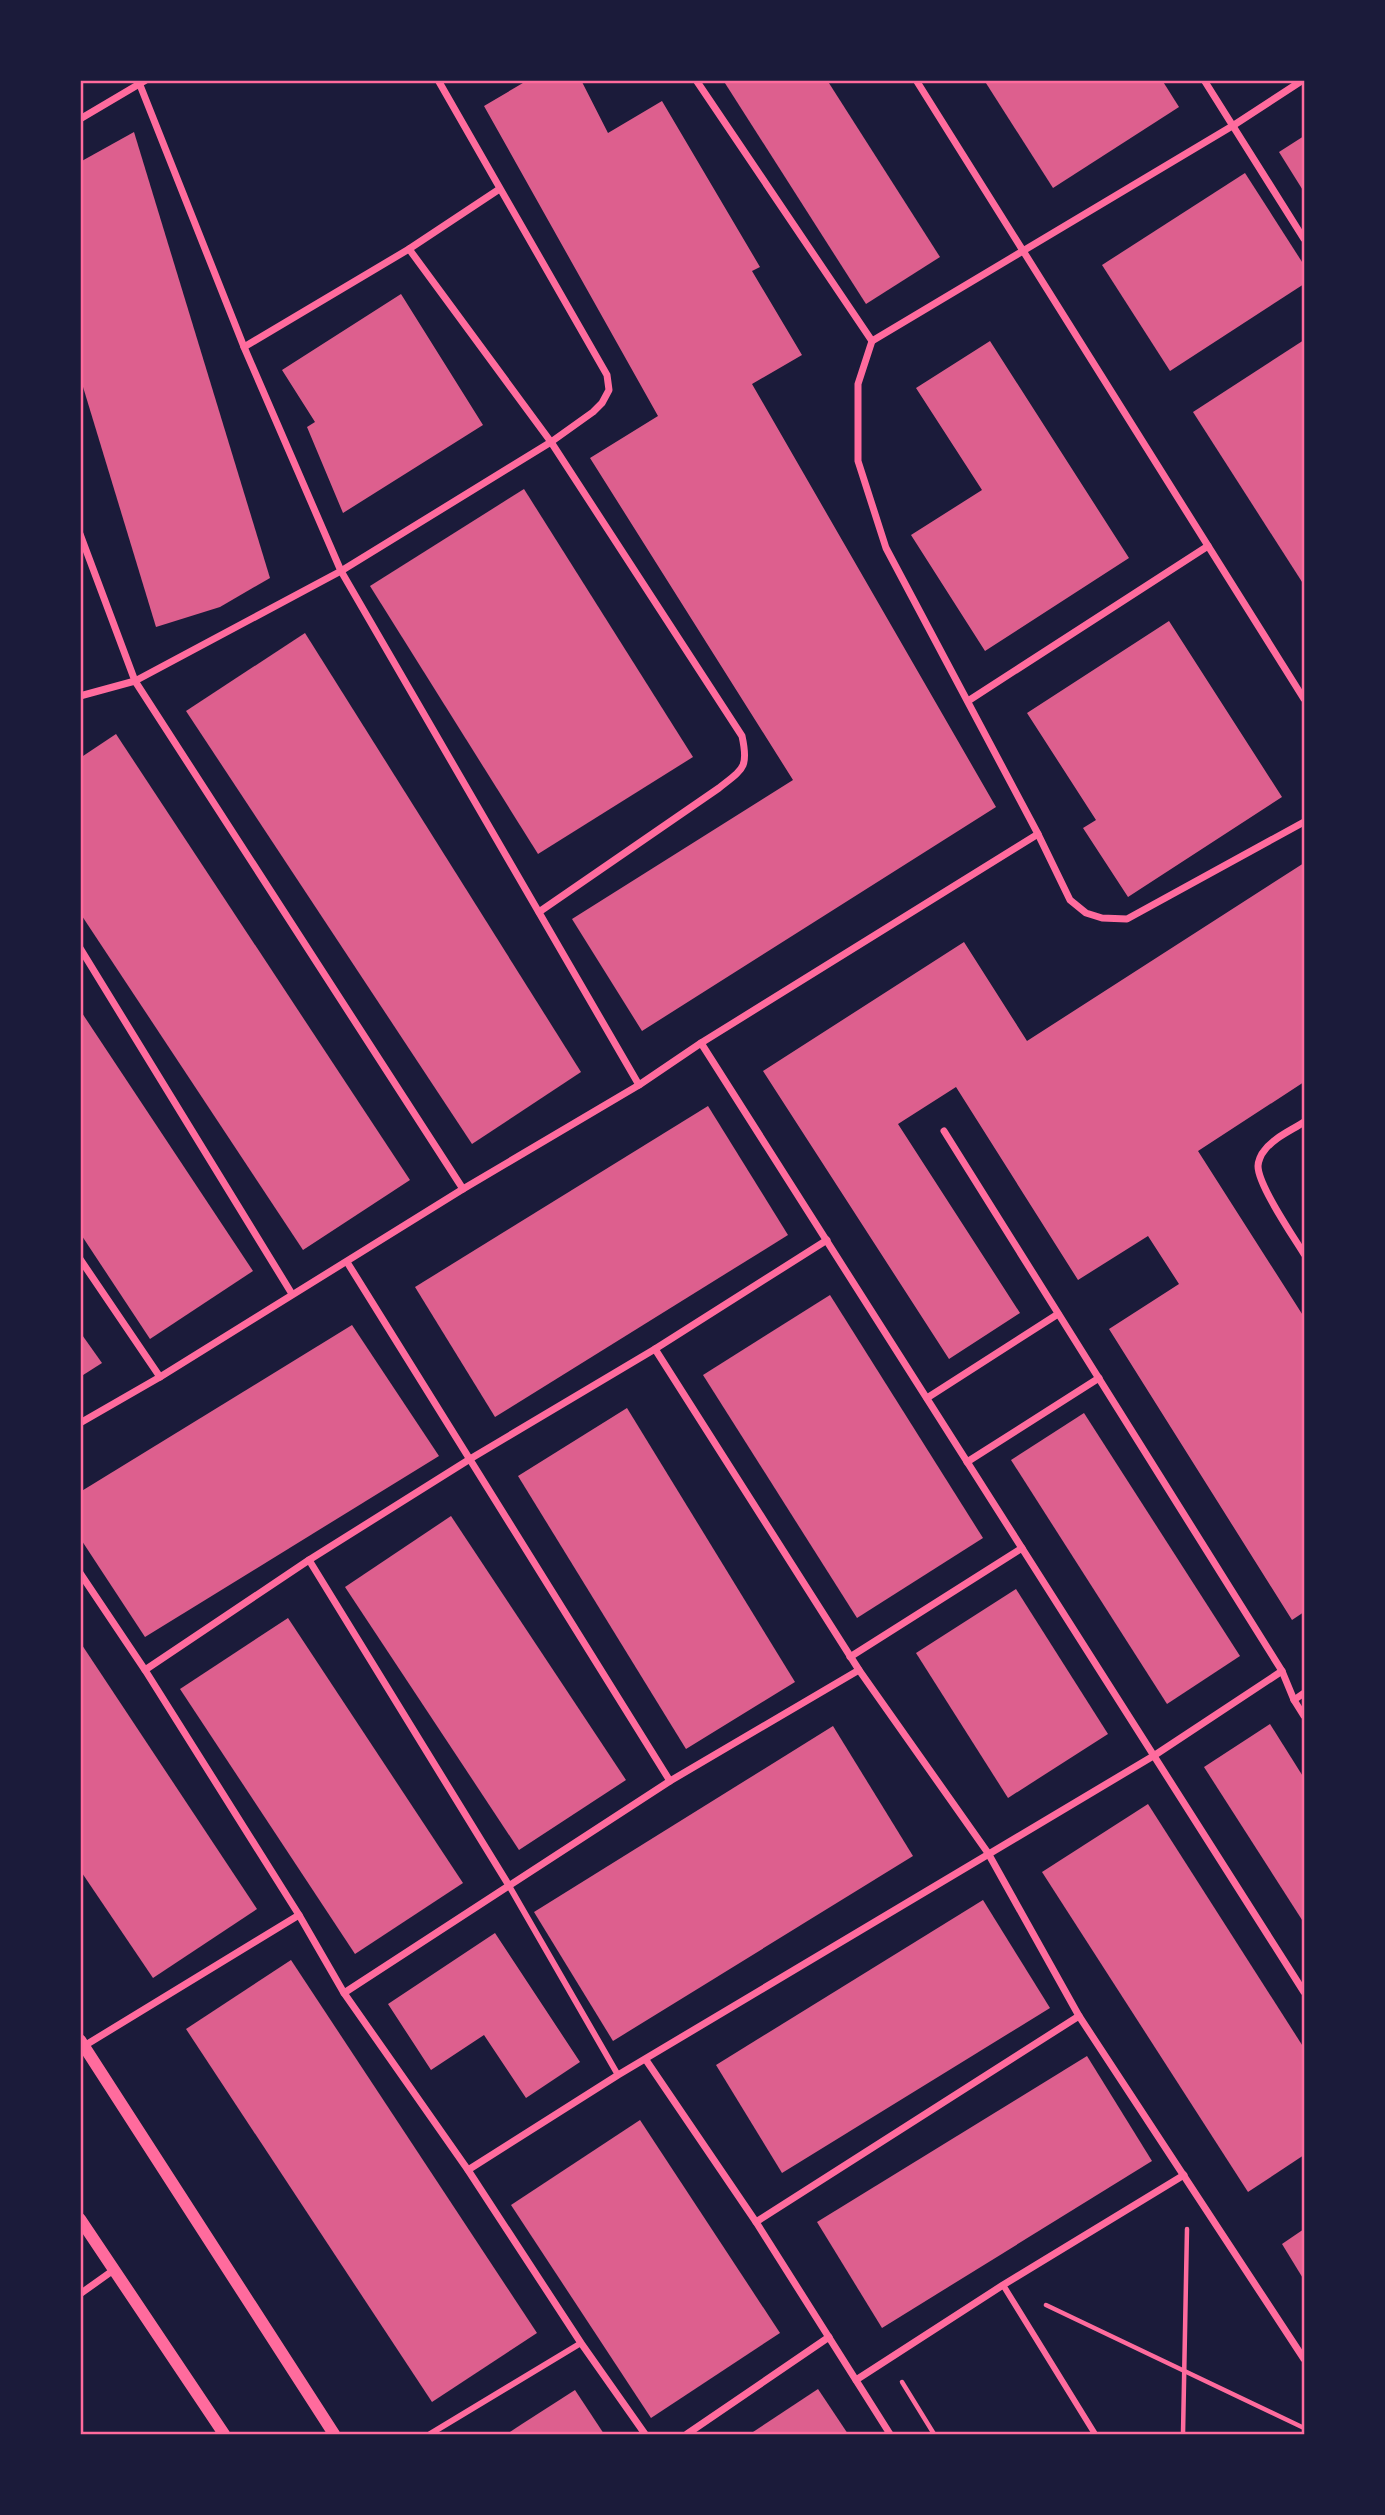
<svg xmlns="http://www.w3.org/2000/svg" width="1385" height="2515" viewBox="0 0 1385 2515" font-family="Lora,serif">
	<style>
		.building { fill: #dd5f8e }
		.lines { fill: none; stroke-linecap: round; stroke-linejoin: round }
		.path { stroke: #ff6b9d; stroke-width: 4.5 }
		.pedestrian { stroke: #ff6b9d; stroke-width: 6 }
		.minor { stroke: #ff6b9d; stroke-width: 7 }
		.tertiary { stroke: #ff6b9d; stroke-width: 12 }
		.neatline { fill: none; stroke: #ff6b9d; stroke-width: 2.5 }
	</style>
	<rect width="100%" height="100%" fill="#1b1b3a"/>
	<g class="building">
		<polygon points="528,80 581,80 608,133 662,101 760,267 752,271 802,355 752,384 996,807 642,1031 572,919 793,780 590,458 658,416 484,106"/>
		<polygon points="723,80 827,80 940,257 866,304"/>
		<polygon points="984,80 1162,80 1179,107 1053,188"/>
		<polygon points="134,132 270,578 220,607 156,627 80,377 80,162"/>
		<polygon points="1304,136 1304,192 1279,152"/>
		<polygon points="1245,173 1304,265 1304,284 1170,371 1102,265"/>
		<polygon points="401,294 483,425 343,513 307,427 315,422 282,370"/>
		<polygon points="1304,340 1304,585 1193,412"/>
		<polygon points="990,341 1129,558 985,651 911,535 982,490 916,388"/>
		<polygon points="524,489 693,757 538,854 370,586"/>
		<polygon points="1169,621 1282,797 1128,897 1083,828 1096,820 1027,713"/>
		<polygon points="305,633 581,1072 472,1144 186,711"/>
		<polygon points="116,734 410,1180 303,1250 80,913 80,758"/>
		<polygon points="1304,863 1304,1082 1198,1151 1304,1317 1304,1612 1292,1620 1109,1329 1179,1284 1148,1236 1078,1280 956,1087 898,1124 1020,1313 949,1359 763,1071 964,942 1027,1041"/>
		<polygon points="80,1010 253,1271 150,1339 80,1233"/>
		<polygon points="708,1106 788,1235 495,1417 415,1287"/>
		<polygon points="830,1295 983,1538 857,1618 703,1375"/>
		<polygon points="352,1325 439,1456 145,1637 80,1538 80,1492"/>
		<polygon points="80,1332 102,1363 80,1377"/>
		<polygon points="627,1408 795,1682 686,1749 518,1476"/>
		<polygon points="1084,1413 1240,1656 1167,1704 1011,1460"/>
		<polygon points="451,1516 626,1780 519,1850 345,1587"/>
		<polygon points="1016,1589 1108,1734 1008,1798 916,1653"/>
		<polygon points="288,1618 463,1883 355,1954 180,1689"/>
		<polygon points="80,1642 257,1909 153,1978 80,1870"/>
		<polygon points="1270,1724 1304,1778 1304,1923 1204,1767"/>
		<polygon points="833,1726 913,1856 613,2041 534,1912"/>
		<polygon points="1148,1804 1304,2048 1304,2155 1248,2192 1042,1872"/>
		<polygon points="983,1900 1050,2008 782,2173 716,2065"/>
		<polygon points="495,1933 580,2062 526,2098 484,2035 431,2070 388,2004"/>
		<polygon points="291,1960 537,2333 432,2402 186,2029"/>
		<polygon points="1087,2056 1152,2161 882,2328 817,2222"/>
		<polygon points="640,2120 780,2333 651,2418 511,2205"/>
		<polygon points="1304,2229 1304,2280 1282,2244"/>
		<polygon points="818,2389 848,2434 750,2434 753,2432"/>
		<polygon points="575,2390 604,2434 507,2434 522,2424"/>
	</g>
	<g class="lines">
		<g class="path">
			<polyline points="1046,2305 1304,2428"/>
			<polyline points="902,2382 934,2434"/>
			<polyline points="1183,2434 1187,2229"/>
		</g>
		<g class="pedestrian">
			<polyline points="508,1884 618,2075"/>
			<polyline points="1003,2285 1095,2434"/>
			<polyline points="430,2434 581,2343"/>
		</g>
		<g class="minor">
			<polyline points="696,80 872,341"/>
			<polyline points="916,80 1304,699"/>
			<polyline points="1204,80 1304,239"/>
			<polyline points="1303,80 1234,125 872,341 858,384 858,461 886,548 1038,834 1070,900 1086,913 1102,918 1127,919 1304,822"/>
			<polyline points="140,85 244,347 341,571 639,1085"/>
			<polyline points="80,119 146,80"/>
			<path d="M409 249 551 442 742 736C749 768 743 769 719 788L539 912"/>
			<polyline points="244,347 409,249 498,190"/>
			<polyline points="80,534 135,681 463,1189"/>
			<polyline points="80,696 135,681 341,571 551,442 593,412 602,403 609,390 607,375 438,80"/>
			<polyline points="968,701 1208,546"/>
			<polyline points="80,948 292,1294"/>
			<polyline points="701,1043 1304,1992"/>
			<path d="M1304 1122C1292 1130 1273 1138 1264 1151 1261 1154 1258 1162 1258 1166 1258 1185 1293 1236 1304 1254"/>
			<polyline points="944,1131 1282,1671 1294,1700 1304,1716"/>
			<polyline points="80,1259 160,1377"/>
			<polyline points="347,1262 670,1781"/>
			<polyline points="655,1349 859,1670 988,1853 1079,2016 1304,2359"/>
			<polyline points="927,1398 1058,1314"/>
			<polyline points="80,1423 160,1377 463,1189 639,1085 701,1043 1038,834"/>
			<polyline points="967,1462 1099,1378"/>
			<polyline points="309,1560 508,1884"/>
			<polyline points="80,1573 145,1670 299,1915 344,1993 468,2170 581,2343 645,2434"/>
			<polyline points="850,1657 1022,1548"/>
			<polyline points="145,1670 309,1560 470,1459 655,1349 827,1240"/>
			<polyline points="1294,1700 1304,1693"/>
			<polyline points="344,1993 670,1781 859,1670"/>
			<polyline points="84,2046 299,1915"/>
			<polyline points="646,2060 756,2222 890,2434"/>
			<polyline points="468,2170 618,2075 1155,1755 1282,1671"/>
			<polyline points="756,2222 1079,2016"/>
			<polyline points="80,2294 115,2269"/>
			<polyline points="856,2380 1003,2285 1184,2175"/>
			<polyline points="687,2434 829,2337"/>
		</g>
		<g class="tertiary">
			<polyline points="80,2040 334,2434"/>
			<polyline points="80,2219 224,2434"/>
		</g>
	</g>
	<rect width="1385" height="2515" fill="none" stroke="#1b1b3a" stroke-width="164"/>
	<rect x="82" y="82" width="1221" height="2351" class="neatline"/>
</svg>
